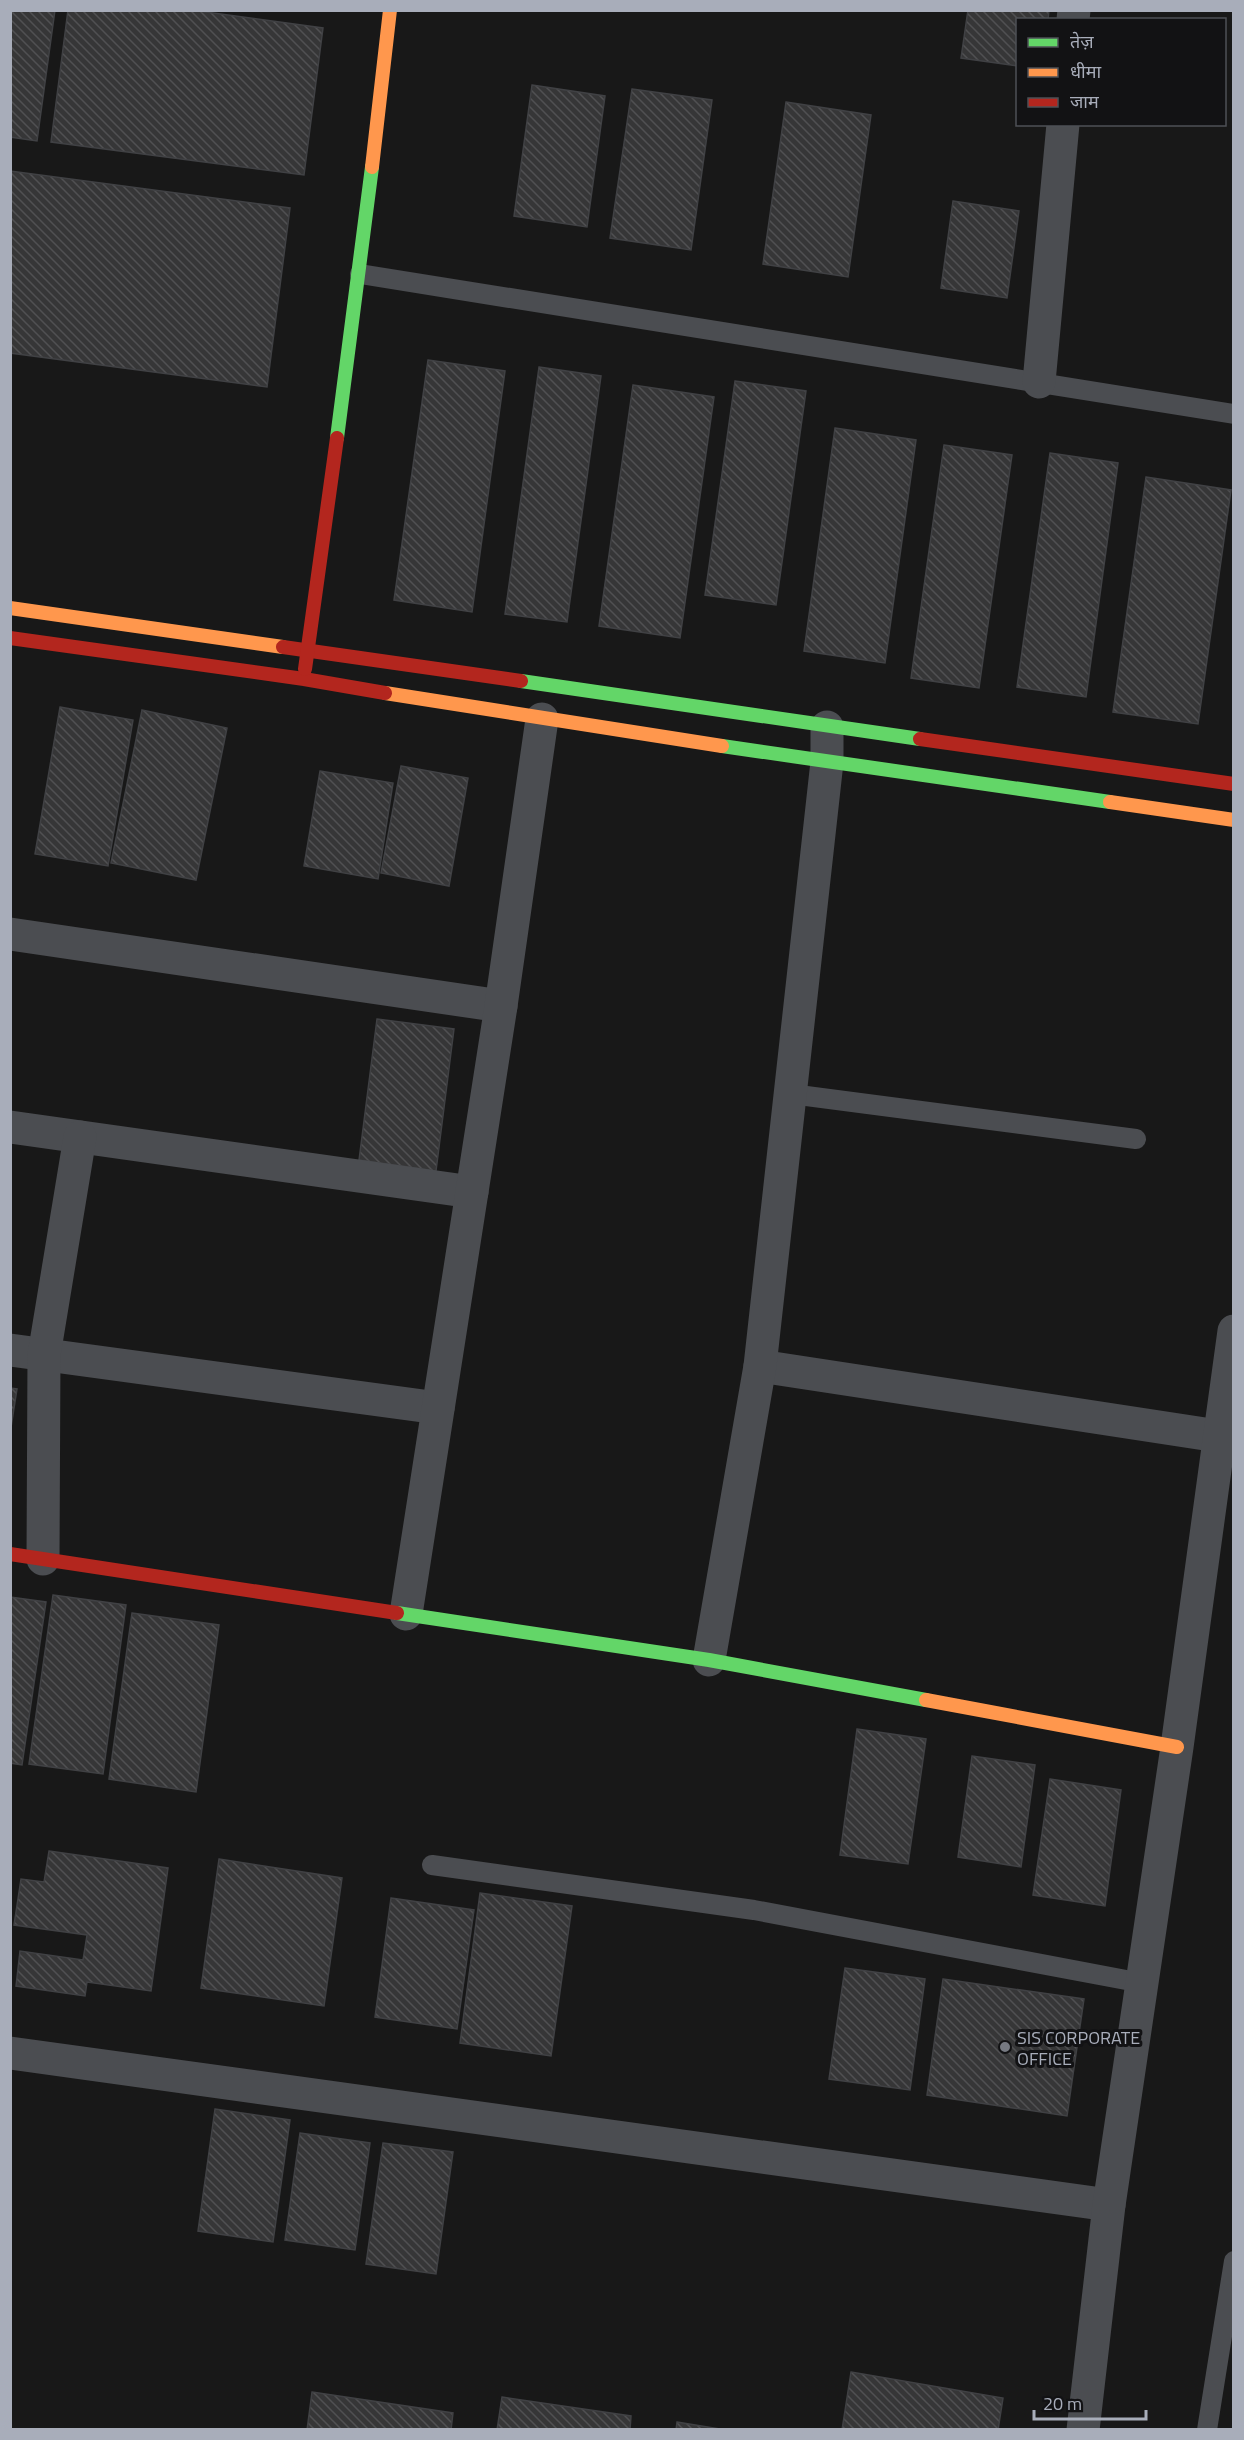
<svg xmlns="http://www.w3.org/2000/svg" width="1244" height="2440" viewBox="0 0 1244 2440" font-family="'Titillium Web','Noto Sans Devanagari',sans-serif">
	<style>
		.building { fill: url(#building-back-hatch); stroke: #404144; stroke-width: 1.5 }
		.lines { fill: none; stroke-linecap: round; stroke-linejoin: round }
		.lane { stroke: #4b4d51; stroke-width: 20 }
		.street { stroke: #4b4d51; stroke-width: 33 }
		.fast { stroke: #63d668; stroke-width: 14 }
		.slow { stroke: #ff974d; stroke-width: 14 }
		.jam { stroke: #b3261e; stroke-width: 14 }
		.poi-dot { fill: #767981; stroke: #121214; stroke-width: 2 }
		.labels { text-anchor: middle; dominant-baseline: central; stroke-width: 6; stroke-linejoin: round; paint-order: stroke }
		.poi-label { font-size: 18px; fill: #a8adba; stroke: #121214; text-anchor: start }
	</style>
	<defs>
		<pattern id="building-back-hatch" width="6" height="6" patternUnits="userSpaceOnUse" patternTransform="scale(1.5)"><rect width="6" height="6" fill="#363637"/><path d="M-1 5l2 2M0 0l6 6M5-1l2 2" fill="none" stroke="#505052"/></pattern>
	</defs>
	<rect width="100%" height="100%" fill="#181818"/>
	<g class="building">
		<polygon points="10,10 55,10 37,141 10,137"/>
		<polygon points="68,10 191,10 323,28 304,175 51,142"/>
		<polygon points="968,10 1049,10 1048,20 1018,20 1018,66 961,58"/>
		<polygon points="532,85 605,96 587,227 514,216"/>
		<polygon points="632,89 712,100 691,250 610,238"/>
		<polygon points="786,102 871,115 848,277 763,264"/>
		<polygon points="10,171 290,208 267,387 10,353"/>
		<polygon points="953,201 1019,211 1007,298 941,288"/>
		<polygon points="428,360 505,371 472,612 394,600"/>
		<polygon points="539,367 601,376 567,622 505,614"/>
		<polygon points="735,381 806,391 776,605 705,595"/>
		<polygon points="633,385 714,397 680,638 599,626"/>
		<polygon points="835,428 916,440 885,663 804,651"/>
		<polygon points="944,445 1012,455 979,688 911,678"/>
		<polygon points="1050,453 1118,463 1086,697 1017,687"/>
		<polygon points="1146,477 1231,490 1198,724 1113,712"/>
		<polygon points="60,707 133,720 108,866 35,854"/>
		<polygon points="142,710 227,728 196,880 111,863"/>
		<polygon points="401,766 468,778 449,886 381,873"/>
		<polygon points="320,771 393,783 378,879 304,866"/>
		<polygon points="377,1019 454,1029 436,1171 359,1160"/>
		<polygon points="10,1388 17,1389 10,1434"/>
		<polygon points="53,1595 126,1605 103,1774 29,1764"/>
		<polygon points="10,1597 46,1602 22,1765 10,1763"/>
		<polygon points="132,1613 219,1625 196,1792 109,1779"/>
		<polygon points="857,1729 926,1739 908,1864 840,1855"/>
		<polygon points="972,1756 1035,1765 1021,1867 958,1857"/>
		<polygon points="1050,1779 1121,1790 1105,1906 1033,1895"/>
		<polygon points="49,1851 168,1868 151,1991 87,1982 85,1996 16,1986 20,1951 83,1960 87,1935 14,1925 21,1879 44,1882"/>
		<polygon points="219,1859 342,1878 324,2006 201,1988"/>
		<polygon points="480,1893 572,1906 551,2056 460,2043"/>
		<polygon points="391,1898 474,1910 457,2029 375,2017"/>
		<polygon points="845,1968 925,1979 910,2090 829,2079"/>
		<polygon points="943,1979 1084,1999 1067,2116 927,2095"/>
		<polygon points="215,2109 290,2120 273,2242 198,2231"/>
		<polygon points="300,2133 370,2143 355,2250 285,2240"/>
		<polygon points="383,2143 453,2152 436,2274 366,2264"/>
		<polygon points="851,2372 1003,2398 998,2430 842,2430"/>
		<polygon points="312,2392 453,2413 451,2430 307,2430"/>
		<polygon points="502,2397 631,2416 630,2430 497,2430"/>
		<polygon points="677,2422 726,2430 676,2430"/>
	</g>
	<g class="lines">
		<g class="lane">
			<polyline points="360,274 1234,414"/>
			<polyline points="791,1094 1136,1139"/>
			<polyline points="432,1865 754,1910 1142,1983"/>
			<polyline points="1207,2430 1234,2261"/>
		</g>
		<g class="street">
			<polyline points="1073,20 1074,10"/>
			<polyline points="1039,382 1063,124"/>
			<polyline points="10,934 501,1006"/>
			<polyline points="10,1127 472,1192"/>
			<polyline points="10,1350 438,1408"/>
			<polyline points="760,1366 1218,1436"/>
			<polyline points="43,1559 44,1355 80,1137"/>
			<polyline points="406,1614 501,1006 542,719"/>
			<polyline points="709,1660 760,1366 827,762 827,727"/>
			<polyline points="10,2053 1109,2205"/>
			<polyline points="1083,2430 1109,2205 1177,1747 1234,1331"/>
		</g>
		<g class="fast">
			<polyline points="337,438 372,167"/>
			<polyline points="521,681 920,739"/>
			<polyline points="722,746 1110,802"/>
			<polyline points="397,1613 709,1660 926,1700"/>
		</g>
		<g class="slow">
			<polyline points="372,167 390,10"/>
			<polyline points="10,608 283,647"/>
			<polyline points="385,693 722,746"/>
			<polyline points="1110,802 1234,820"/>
			<polyline points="926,1700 1177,1747"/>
		</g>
		<g class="jam">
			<polyline points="10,638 304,679 385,693"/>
			<polyline points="283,647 521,681"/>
			<polyline points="305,669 337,438"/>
			<polyline points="920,739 1234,784"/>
			<polyline points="10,1554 397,1613"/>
		</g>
	</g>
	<circle class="poi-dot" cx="1005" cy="2047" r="6"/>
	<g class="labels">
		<g class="poi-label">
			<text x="1017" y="2037">SIS CORPORATE<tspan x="1017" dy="21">OFFICE</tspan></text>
		</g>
	</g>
	<rect width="1244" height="2440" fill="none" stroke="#a8adba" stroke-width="24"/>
	<rect x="1016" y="18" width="210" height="108" fill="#121214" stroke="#4e5056" stroke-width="1.5"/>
	<rect x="1028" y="38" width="30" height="9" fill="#63d668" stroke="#4e5056" stroke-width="1.5"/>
	<text x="1070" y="48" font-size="18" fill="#a8adba">तेज़</text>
	<rect x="1028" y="68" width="30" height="9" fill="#ff974d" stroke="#4e5056" stroke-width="1.5"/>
	<text x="1070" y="78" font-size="18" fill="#a8adba">धीमा</text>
	<rect x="1028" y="98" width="30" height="9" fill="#b3261e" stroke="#4e5056" stroke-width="1.5"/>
	<text x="1070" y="108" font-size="18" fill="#a8adba">जाम</text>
	<path d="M1034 2410v9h112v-9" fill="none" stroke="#a8adba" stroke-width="3"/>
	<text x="1043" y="2410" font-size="18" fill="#a8adba" stroke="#121214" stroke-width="4.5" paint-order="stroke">20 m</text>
</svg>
